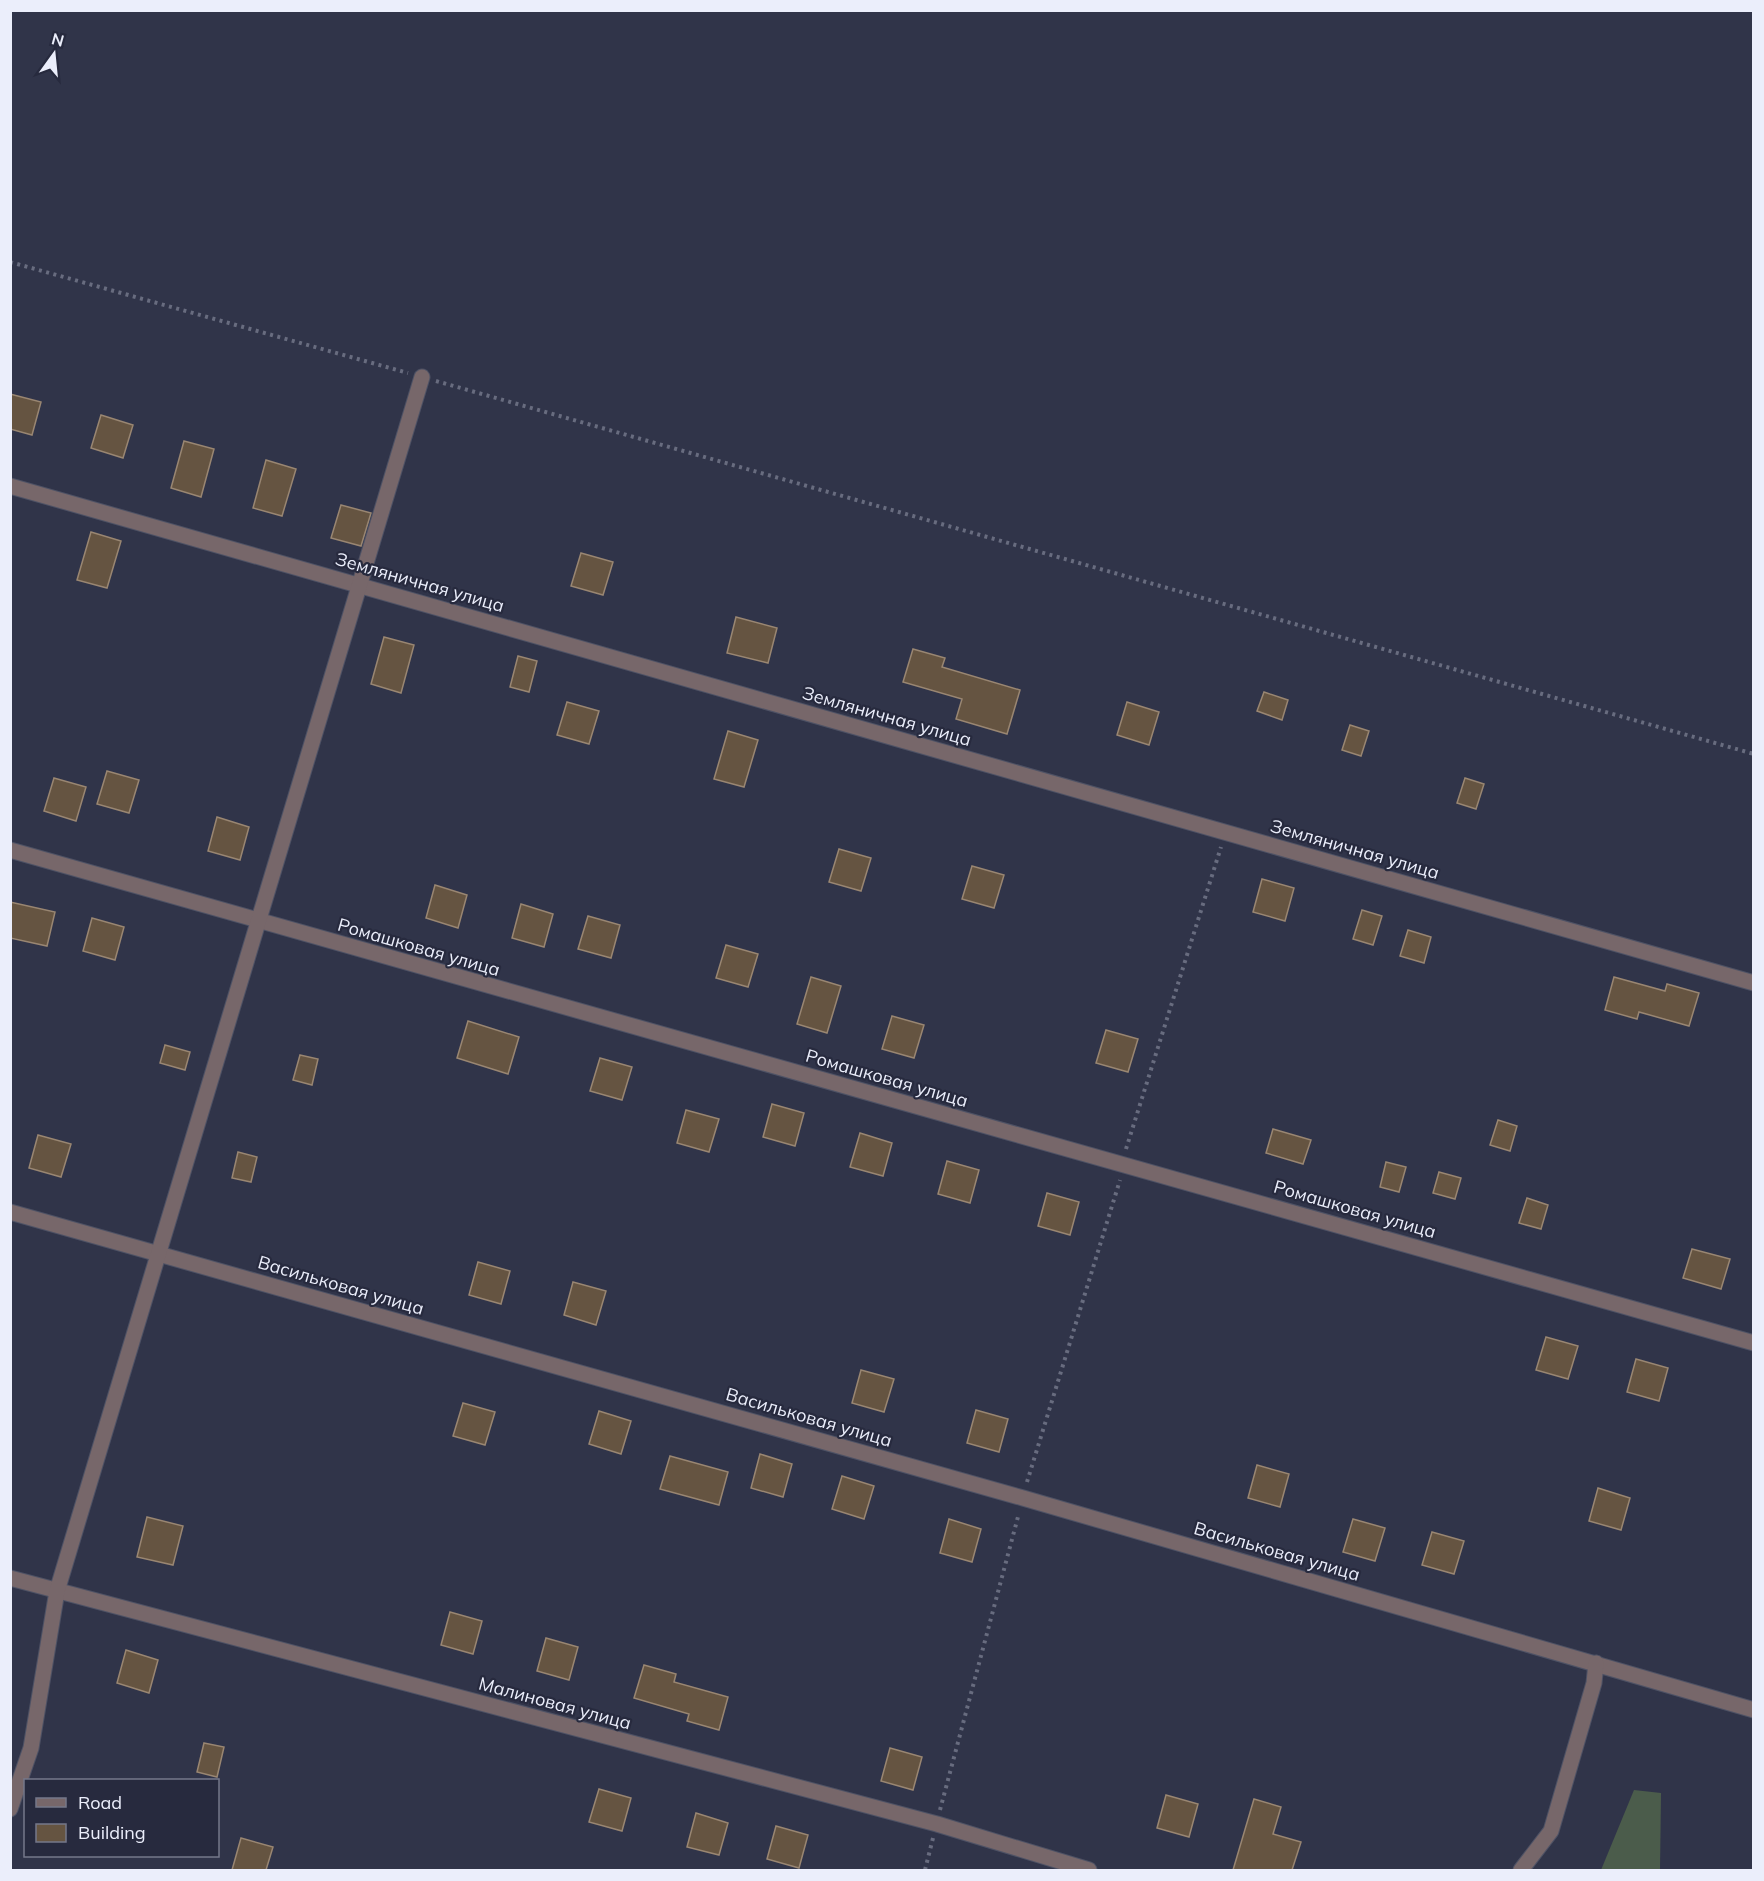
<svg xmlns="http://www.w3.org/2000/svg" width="1764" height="1881" viewBox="0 0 1764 1881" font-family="Mulish,sans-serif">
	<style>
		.green { fill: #4b5c4b }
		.building { fill: #655441; stroke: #998672; stroke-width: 1.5 }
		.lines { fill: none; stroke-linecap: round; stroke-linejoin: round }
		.minor-casing { stroke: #4e5265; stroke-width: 17 }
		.path { stroke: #686c7f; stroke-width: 4; stroke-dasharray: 3 4.5; stroke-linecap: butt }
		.minor { stroke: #77676a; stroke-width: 15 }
		.labels { text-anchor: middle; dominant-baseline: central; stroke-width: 4.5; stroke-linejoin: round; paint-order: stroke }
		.street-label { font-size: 18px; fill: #ebeefb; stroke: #272a3e }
	</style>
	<rect width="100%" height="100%" fill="#303449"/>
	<polygon class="green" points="1634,1790 1661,1793 1660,1870 1601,1870"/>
	<g class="building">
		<polygon points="10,394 41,402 32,435 10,429"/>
		<polygon points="101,415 133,425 123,458 91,448"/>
		<polygon points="184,441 214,449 201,497 171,488"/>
		<polygon points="266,460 296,469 282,516 253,508"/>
		<polygon points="341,505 371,513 361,546 331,538"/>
		<polygon points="91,532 121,541 107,588 77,580"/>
		<polygon points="581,553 613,562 603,595 571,586"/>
		<polygon points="736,617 777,628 768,663 727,653"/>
		<polygon points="384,637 414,645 401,693 371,684"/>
		<polygon points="913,649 945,658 942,667 1020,690 1007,734 956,719 962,699 903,682"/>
		<polygon points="518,656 537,661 529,692 510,687"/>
		<polygon points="1264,692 1288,700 1282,720 1257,711"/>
		<polygon points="567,702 599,711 589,744 557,735"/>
		<polygon points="1127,702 1159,712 1149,745 1117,735"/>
		<polygon points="1350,725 1369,731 1361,756 1342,750"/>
		<polygon points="728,731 758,740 744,787 714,779"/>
		<polygon points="107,771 139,780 129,813 97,804"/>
		<polygon points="54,778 86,787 76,821 44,811"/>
		<polygon points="1465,778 1484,784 1476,809 1457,803"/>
		<polygon points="217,817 249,827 240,860 208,851"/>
		<polygon points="839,849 871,858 861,891 829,882"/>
		<polygon points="972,866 1004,875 994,908 962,899"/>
		<polygon points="1262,879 1294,888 1285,921 1253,912"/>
		<polygon points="435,885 467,895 458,928 426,918"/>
		<polygon points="10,902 55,912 47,946 10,938"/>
		<polygon points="521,904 553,914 544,947 512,938"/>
		<polygon points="1362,910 1382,916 1373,945 1353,939"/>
		<polygon points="588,916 620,925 611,958 578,949"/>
		<polygon points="92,918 124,927 115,960 83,951"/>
		<polygon points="1408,930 1431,937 1424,963 1400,956"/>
		<polygon points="726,945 758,954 748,987 716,978"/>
		<polygon points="811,977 841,986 827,1033 797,1024"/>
		<polygon points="1614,977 1665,991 1667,984 1699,993 1689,1026 1639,1012 1637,1019 1605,1010"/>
		<polygon points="892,1016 924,1025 914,1058 882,1049"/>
		<polygon points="468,1021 519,1037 508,1074 457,1058"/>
		<polygon points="1106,1030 1138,1039 1128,1072 1096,1063"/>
		<polygon points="165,1045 190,1052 185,1070 160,1063"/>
		<polygon points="300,1055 318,1059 312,1085 293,1080"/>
		<polygon points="600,1058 632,1067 622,1100 590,1091"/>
		<polygon points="772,1104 804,1113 795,1146 763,1137"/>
		<polygon points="686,1110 719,1119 709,1152 677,1143"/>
		<polygon points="1498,1120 1517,1126 1510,1151 1490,1145"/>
		<polygon points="1273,1129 1311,1140 1303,1164 1266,1153"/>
		<polygon points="860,1133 892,1143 883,1176 850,1167"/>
		<polygon points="38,1135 71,1144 61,1177 29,1168"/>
		<polygon points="238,1152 257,1157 251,1182 232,1178"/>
		<polygon points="947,1161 979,1170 970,1203 938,1194"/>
		<polygon points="1386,1162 1406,1167 1399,1192 1380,1187"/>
		<polygon points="1439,1172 1461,1178 1455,1199 1433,1193"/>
		<polygon points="1047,1193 1079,1202 1070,1235 1038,1226"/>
		<polygon points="1527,1198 1548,1205 1541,1229 1519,1223"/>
		<polygon points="1692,1249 1730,1259 1721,1289 1683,1278"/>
		<polygon points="478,1262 510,1271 501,1304 469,1295"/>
		<polygon points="573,1282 606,1291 596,1325 564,1315"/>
		<polygon points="1546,1337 1578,1346 1568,1379 1536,1370"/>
		<polygon points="1636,1359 1668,1368 1659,1401 1627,1392"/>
		<polygon points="861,1370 894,1379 884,1412 852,1403"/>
		<polygon points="463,1403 495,1412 485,1445 453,1436"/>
		<polygon points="976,1410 1008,1419 999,1452 967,1443"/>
		<polygon points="599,1411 631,1421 621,1454 589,1444"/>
		<polygon points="760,1454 792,1464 783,1497 751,1488"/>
		<polygon points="670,1456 728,1472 719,1505 660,1489"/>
		<polygon points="1257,1465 1289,1474 1280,1507 1248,1498"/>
		<polygon points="842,1476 874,1486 864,1519 832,1509"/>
		<polygon points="1598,1488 1630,1498 1621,1530 1589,1521"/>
		<polygon points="147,1517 183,1526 173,1565 137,1557"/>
		<polygon points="949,1519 981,1529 972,1562 940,1553"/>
		<polygon points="1353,1519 1385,1528 1375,1561 1343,1552"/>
		<polygon points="1432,1532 1464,1541 1454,1574 1422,1565"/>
		<polygon points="450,1612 482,1621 473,1654 441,1645"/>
		<polygon points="546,1638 578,1647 569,1680 537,1671"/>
		<polygon points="126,1650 158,1660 149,1693 117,1683"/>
		<polygon points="644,1665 676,1674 674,1682 728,1697 719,1730 687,1721 689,1714 634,1698"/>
		<polygon points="204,1743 224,1747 217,1777 197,1772"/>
		<polygon points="890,1748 922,1757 913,1790 881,1781"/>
		<polygon points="599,1789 631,1798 622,1831 589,1822"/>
		<polygon points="1166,1795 1198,1804 1189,1837 1157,1828"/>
		<polygon points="1254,1799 1281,1807 1273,1834 1301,1842 1292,1870 1233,1870"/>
		<polygon points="696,1813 728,1823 719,1855 687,1847"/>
		<polygon points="776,1826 808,1835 799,1868 767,1859"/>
		<polygon points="241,1838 273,1847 266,1870 232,1870"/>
	</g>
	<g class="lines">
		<defs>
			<g id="minor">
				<polyline points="10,486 1754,983"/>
				<polyline points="10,850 1754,1343"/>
				<polyline points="10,1212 1023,1498 1754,1710"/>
				<polyline points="10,1578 937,1824 1089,1870"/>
				<polyline points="10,1809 31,1748 57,1591 422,377"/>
				<polyline points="1521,1870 1551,1831 1594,1683 1596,1663"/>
			</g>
		</defs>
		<use href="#minor" class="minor-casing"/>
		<g class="path">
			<polyline points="10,262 408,373"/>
			<polyline points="436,381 1754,754"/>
			<polyline points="1126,1149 1221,847"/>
			<polyline points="1027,1482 1120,1180"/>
			<polyline points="940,1810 1019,1513"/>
			<polyline points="925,1870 933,1838"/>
		</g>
		<use href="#minor" class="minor"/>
	</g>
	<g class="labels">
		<g class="street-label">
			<text transform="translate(420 582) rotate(16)">Земляничная улица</text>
			<text transform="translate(887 716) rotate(16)">Земляничная улица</text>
			<text transform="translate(1355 849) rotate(16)">Земляничная улица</text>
			<text transform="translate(419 947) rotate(16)">Ромашковая улица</text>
			<text transform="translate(887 1078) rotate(16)">Ромашковая улица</text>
			<text transform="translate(1355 1209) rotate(16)">Ромашковая улица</text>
			<text transform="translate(341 1285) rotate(16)">Васильковая улица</text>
			<text transform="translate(809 1417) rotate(16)">Васильковая улица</text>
			<text transform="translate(1277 1551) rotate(16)">Васильковая улица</text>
			<text transform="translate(555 1703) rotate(15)">Малиновая улица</text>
		</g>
	</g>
	<rect width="1764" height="1881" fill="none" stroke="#ebeefb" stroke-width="24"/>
	<rect x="24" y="1779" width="195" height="78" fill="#272a3e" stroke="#75788a" stroke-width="1.5"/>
	<rect x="36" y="1798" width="30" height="9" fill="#77676a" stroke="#75788a" stroke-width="1.5"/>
	<text x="78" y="1809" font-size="18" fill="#ebeefb">Road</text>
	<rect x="36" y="1824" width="30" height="18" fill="#655441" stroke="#75788a" stroke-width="1.5"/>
	<text x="78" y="1839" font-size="18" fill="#ebeefb">Building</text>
	<g transform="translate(54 54) rotate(15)" stroke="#272a3e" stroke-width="4.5" paint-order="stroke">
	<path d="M0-4.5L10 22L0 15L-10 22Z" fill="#ebeefb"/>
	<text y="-9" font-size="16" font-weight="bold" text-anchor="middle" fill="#ebeefb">N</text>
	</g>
</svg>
